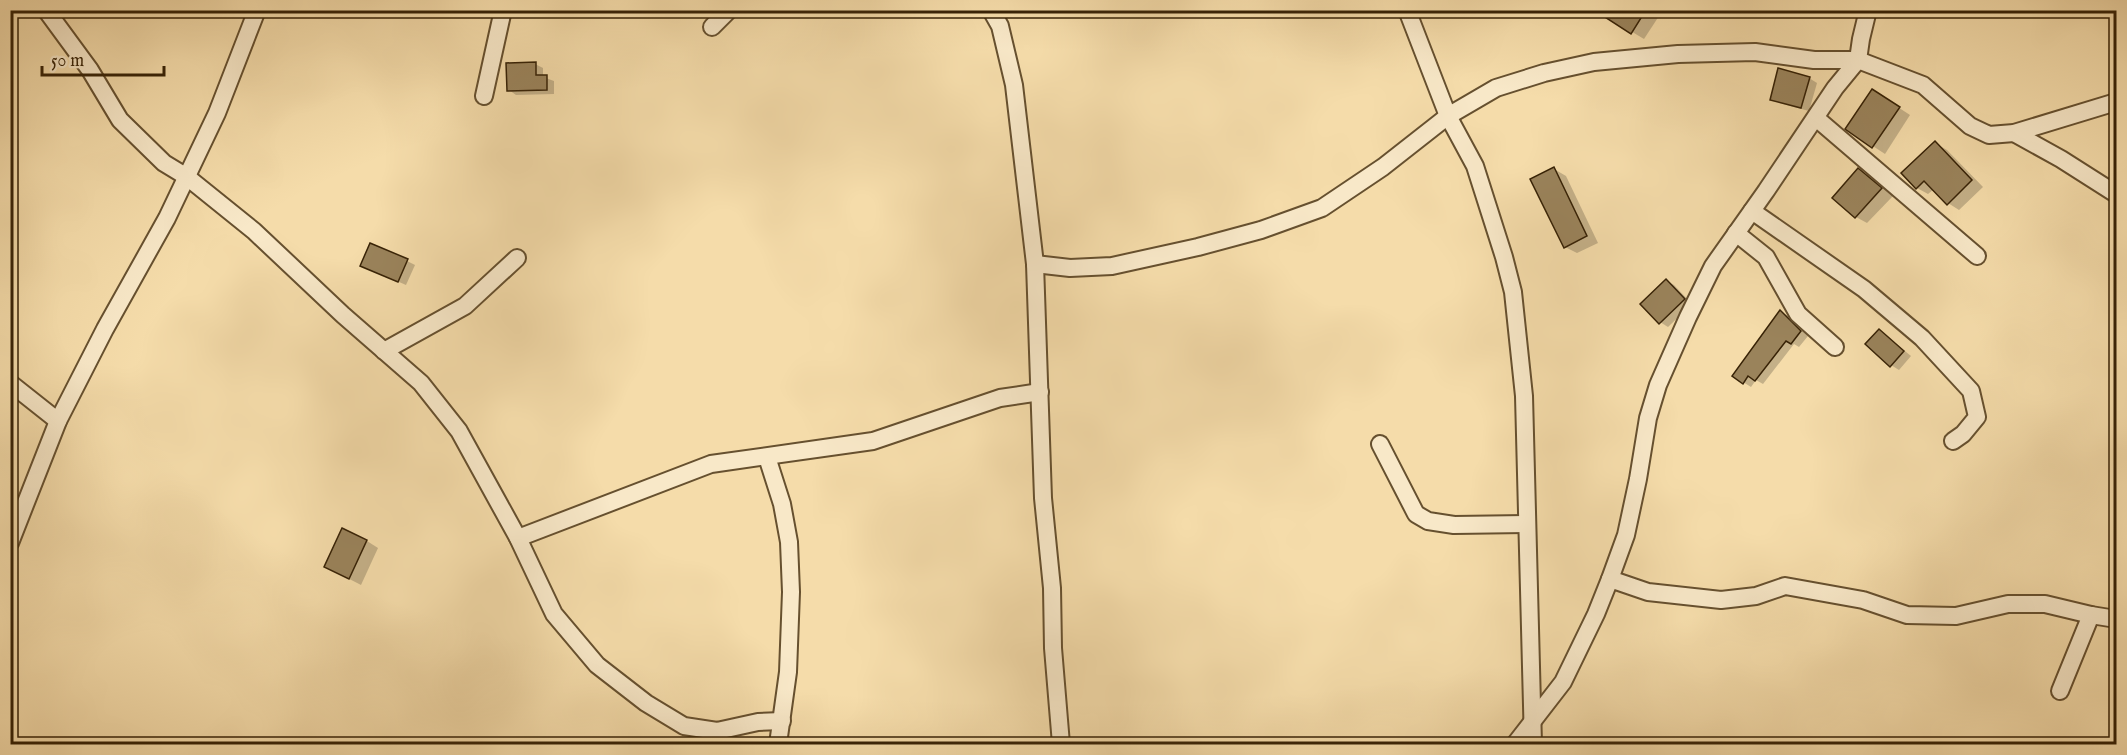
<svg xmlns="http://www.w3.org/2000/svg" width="2127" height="755" viewBox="0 0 2127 755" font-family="'IM FELL English',serif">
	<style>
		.shadow { fill: #0003 }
		.building { fill: #9a835b; stroke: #372206; stroke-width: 1.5 }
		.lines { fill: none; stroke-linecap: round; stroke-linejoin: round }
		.minor-casing { stroke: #66502f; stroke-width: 20 }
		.minor { stroke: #f8e8c8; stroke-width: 16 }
	</style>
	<rect width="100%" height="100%" fill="#f5dcaa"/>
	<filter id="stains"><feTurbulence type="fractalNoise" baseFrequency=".00333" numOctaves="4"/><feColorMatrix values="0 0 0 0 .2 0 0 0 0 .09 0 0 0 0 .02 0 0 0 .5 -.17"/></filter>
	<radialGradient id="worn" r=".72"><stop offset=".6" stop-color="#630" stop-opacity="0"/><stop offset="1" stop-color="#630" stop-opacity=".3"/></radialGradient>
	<g class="shadow">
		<polygon points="1600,10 1651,10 1659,16 1644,39 1599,12"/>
		<polygon points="535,64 543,68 543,77 554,81 554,94 516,95 509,90"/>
		<polygon points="1809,78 1817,83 1809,111 1779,103 1772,99"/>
		<polygon points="1884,98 1910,115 1885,154 1847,129"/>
		<polygon points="1935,143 1947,150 1983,187 1959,210 1948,203 1934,189 1928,194 1917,188"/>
		<polygon points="1554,169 1566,176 1598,243 1577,253 1565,247"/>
		<polygon points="1859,170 1871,177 1893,196 1867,223 1856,217"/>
		<polygon points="407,261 415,265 406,285 362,266"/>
		<polygon points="1666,281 1674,285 1692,304 1668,327 1660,322"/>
		<polygon points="1781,312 1788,316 1808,336 1799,347 1794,344 1763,384 1756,380 1751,387 1743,382"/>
		<polygon points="1880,331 1911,356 1899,370 1891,365"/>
		<polygon points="367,541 378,548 361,585 326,567"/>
	</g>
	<g class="building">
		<polygon points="1594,10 1646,10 1631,34"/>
		<polygon points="536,62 536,75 547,75 547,90 507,91 506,63"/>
		<polygon points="1778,68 1810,77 1801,108 1770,100"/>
		<polygon points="1872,89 1900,107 1872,148 1845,129"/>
		<polygon points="1935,141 1972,180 1947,205 1924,181 1916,189 1901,173"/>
		<polygon points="1554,167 1587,236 1564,248 1530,179"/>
		<polygon points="1858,168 1882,188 1855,218 1832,198"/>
		<polygon points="370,243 408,259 398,282 360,266"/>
		<polygon points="1666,279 1685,299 1659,324 1640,304"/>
		<polygon points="1780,310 1801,331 1791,344 1786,341 1755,381 1748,376 1743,384 1732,376"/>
		<polygon points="1879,329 1904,351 1890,367 1865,344"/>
		<polygon points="342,528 367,540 349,579 324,567"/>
	</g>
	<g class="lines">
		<defs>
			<g id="minor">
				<polyline points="46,10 90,70 120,120 164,163 187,177 254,231 343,315 421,383 459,431 518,538 554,614 597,665 646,703 684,726 717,731 758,722 782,721"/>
				<polyline points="991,10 1000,26 1014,85 1035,264 1043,498 1052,588 1053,648 1061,744"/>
				<polyline points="1407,10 1448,116 1475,166 1504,257 1513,292 1524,396 1533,744"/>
				<polyline points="712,27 729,10"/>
				<polyline points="484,96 503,10"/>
				<polyline points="1816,118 1977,256"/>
				<polyline points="2014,133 2061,159 2116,194"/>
				<polyline points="1752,211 1864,289 1922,338 1971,391 1977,417 1963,434 1953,441"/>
				<polyline points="1736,233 1766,257 1798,314 1835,347"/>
				<polyline points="1035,264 1070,268 1112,266 1198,247 1261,230 1322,208 1383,167 1448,116 1496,88 1544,73 1594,62 1678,54 1755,52 1814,60 1858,60 1923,85 1970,126 1989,135 2014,133 2116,102"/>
				<polyline points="384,351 465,306 517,258"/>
				<polyline points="10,383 58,421"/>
				<polyline points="1380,444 1416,514 1428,521 1454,525 1526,524"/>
				<polyline points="767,457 782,504 789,542 791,592 788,672 778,744"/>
				<polyline points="518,538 711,464 873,441 1000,398 1040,392"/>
				<polyline points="10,543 58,421 105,329 167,218 217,113 257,10"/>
				<polyline points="1610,579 1648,592 1721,600 1756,596 1785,586 1863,600 1907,615 1956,616 2008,604 2045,604 2091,615 2116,619"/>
				<polyline points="2060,691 2091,615"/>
				<polyline points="1515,744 1563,682 1596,614 1610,579 1626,535 1638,479 1648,418 1658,385 1688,317 1713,266 1766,191 1835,88 1858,60 1861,39 1868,10"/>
			</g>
		</defs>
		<use href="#minor" class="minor-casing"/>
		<use href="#minor" class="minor"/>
	</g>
	<rect width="2127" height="755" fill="none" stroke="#f5dcaa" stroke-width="36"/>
	<rect x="12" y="12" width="2103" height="731" fill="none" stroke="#372206" stroke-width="3"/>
	<rect x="18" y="18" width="2091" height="719" fill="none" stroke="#372206" stroke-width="1.5"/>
	<path d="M42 66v9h122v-9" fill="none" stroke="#372206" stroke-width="3"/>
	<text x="51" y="66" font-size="18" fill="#372206" stroke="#f8e8c8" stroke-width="4.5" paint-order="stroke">50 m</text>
	<rect width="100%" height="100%" filter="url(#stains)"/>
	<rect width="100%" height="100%" fill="url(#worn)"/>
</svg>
